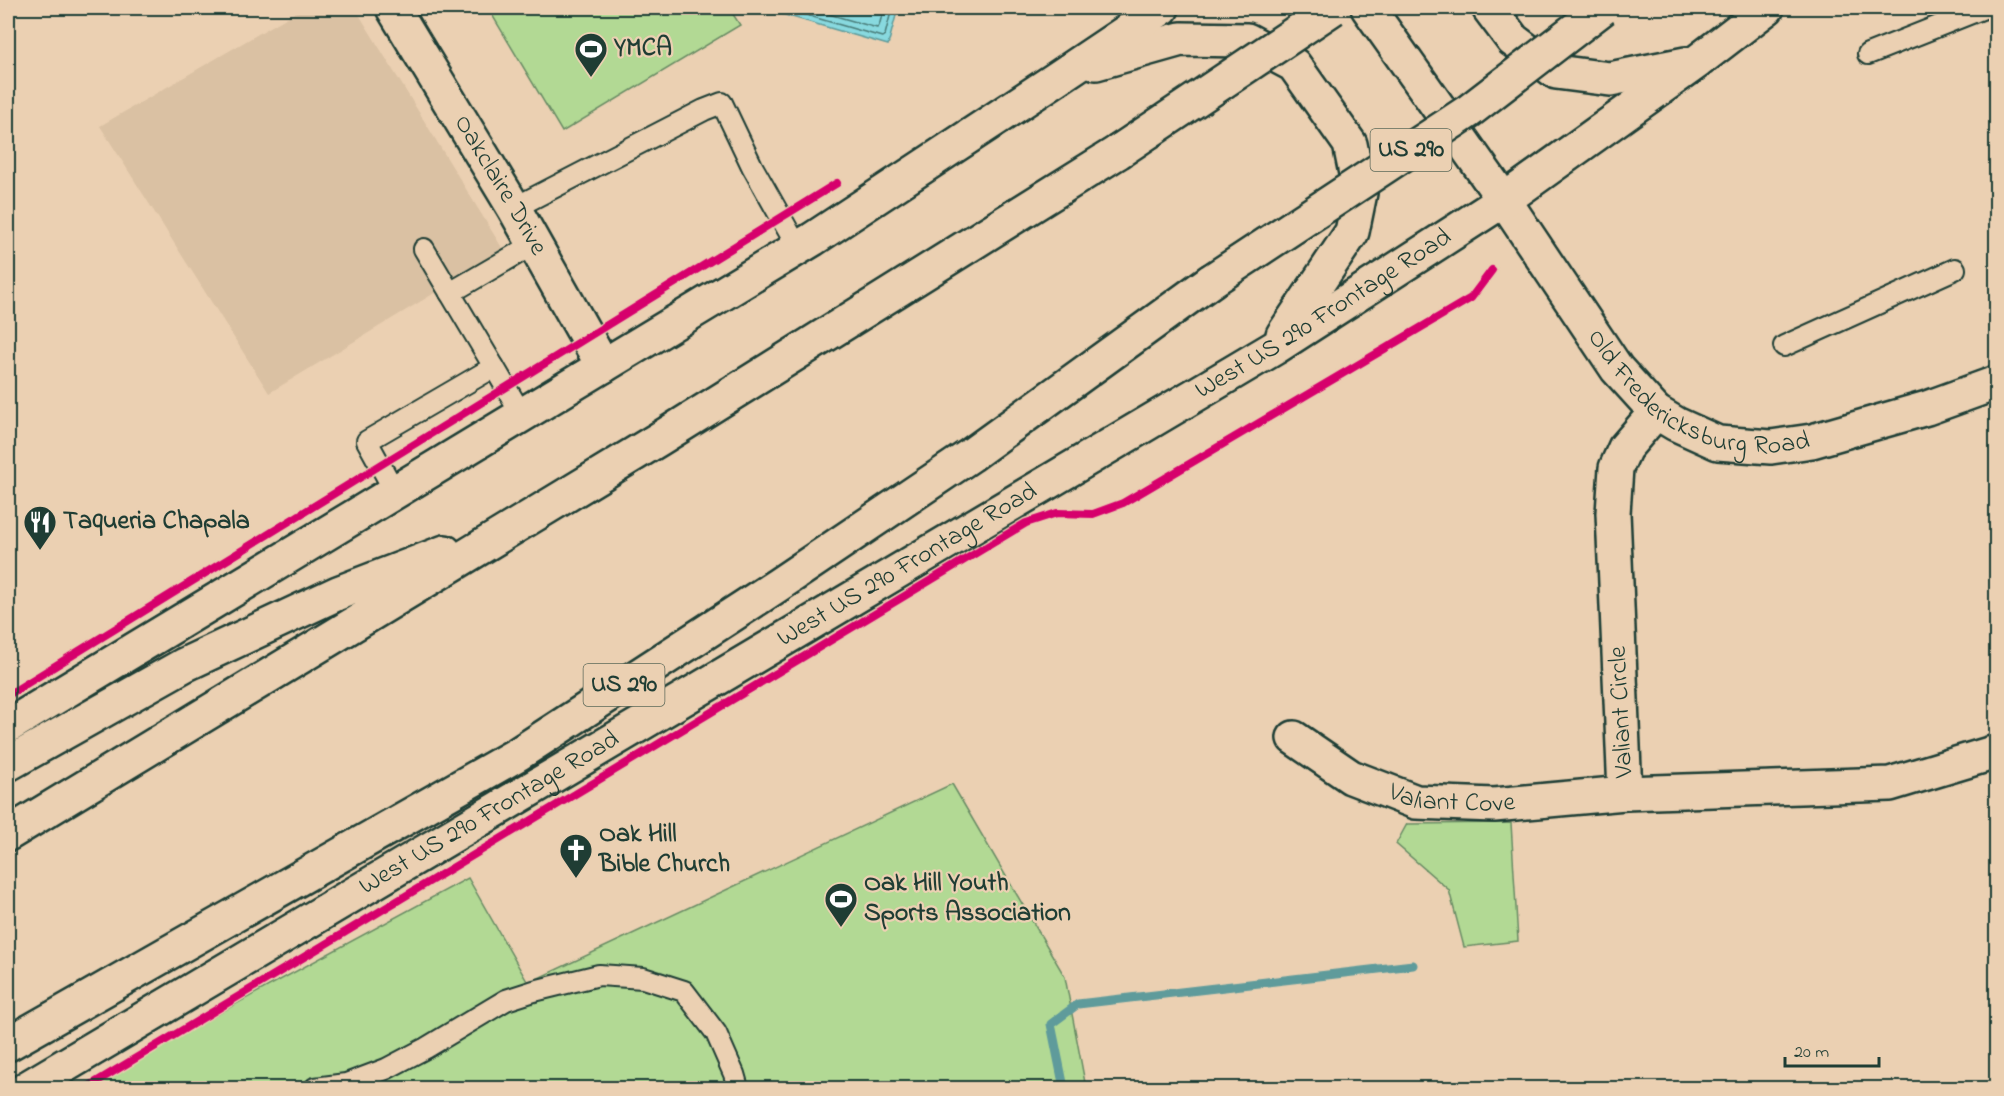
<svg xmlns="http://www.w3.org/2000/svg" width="2004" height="1096" viewBox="0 0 2004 1096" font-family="'Indie Flower',sans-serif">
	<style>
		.built { fill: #dac1a3 }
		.green { fill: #b2d994; stroke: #688b64; stroke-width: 1.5 }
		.water { fill: #88d9df; stroke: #5e9b9b; stroke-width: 1.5 }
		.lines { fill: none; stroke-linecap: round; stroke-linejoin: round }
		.shore { stroke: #497b78; stroke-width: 1.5 }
		.stream { stroke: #5e9b9b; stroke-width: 9 }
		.service-casing { stroke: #1f3d34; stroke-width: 24 }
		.minor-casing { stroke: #1f3d34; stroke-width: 38 }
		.tertiary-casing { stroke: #1f3d34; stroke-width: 38 }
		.secondary-casing { stroke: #1f3d34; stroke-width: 38 }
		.motorway-casing { stroke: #1f3d34; stroke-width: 38 }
		.service { stroke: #ebd0b2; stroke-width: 20 }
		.minor { stroke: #ebd0b2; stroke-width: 33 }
		.tertiary { stroke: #ebd0b2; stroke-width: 33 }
		.secondary { stroke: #ebd0b2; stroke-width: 33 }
		.motorway { stroke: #ebd0b2; stroke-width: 33 }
		.motorway-bridge-casing { stroke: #1f3d34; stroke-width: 38; stroke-linecap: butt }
		.motorway-bridge { stroke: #ebd0b2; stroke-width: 33 }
		.cycleway-casing { stroke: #ebd0b2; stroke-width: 11 }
		.cycleway { stroke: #d6006c; stroke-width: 8 }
		.labels { text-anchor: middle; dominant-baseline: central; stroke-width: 4.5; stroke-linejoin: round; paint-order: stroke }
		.shield { fill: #ebd0b2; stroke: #5c695a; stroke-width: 1.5 }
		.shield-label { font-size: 24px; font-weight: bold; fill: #1f3d34 }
		.poi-label { font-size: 26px; font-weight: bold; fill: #1f3d34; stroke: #ebd0b2; text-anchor: start }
		.street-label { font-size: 26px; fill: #1f3d34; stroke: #ebd0b2 }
	</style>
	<rect width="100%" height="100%" fill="#ebd0b2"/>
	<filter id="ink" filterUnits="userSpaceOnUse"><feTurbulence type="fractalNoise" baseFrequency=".0167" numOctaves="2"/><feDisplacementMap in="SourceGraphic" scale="12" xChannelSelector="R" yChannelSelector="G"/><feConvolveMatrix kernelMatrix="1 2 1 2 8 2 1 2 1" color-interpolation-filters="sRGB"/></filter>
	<g filter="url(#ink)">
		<polygon class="built" points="303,8 355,8 504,251 269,393 100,126"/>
		<g class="green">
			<polygon points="488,8 729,8 740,25 562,132"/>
			<polygon points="952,784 1065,977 1086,1088 89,1088 234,1005 468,878 528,983"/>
			<polygon points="1511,823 1518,941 1464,947 1449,890 1396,844 1407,824"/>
		</g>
		<polygon class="water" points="777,8 898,8 888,45 775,12"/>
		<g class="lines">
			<g class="shore">
				<polyline points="782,8 882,37 885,35 892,8"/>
				<polyline points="808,8 877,28 879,26 884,8"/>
			</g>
			<polyline class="stream" points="1064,1088 1051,1024 1078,1004 1413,965"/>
			<defs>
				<g id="service">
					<polyline points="1868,54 1984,8"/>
					<polyline points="514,208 704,110 722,103 752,166 798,248"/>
					<polyline points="424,249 494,367"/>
					<polyline points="450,293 534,244"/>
					<polyline points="1784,346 1955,269"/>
					<polyline points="395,492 367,441 494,367 522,415"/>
					<polyline points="315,1088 346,1084 386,1069 426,1048 506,1000 534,991 599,975 643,978 684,991 716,1033 734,1074 738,1088"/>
				</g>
				<g id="minor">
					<path id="s1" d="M393 8 514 208 603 366"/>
					<path id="s2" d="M1504 200 1617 369 1656 412 1676 424 1718 443 1771 447 1812 441 1927 408 1996 383"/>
					<path id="s3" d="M1294 738 1351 777 1416 802 1494 805 1625 793 1890 784 1996 752"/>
					<polyline points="1625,793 1613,513 1616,468 1625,448 1656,412"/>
				</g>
				<polyline id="tertiary" points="1368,8 1504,200"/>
				<g id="secondary">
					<polyline points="1489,8 1513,40 1556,72 1610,79 1686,64"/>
					<polyline points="1096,63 1181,39 1247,40 1294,65 1350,144 1360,193 1352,232 1283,335"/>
					<polyline points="8,726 813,239 1056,79 1162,8"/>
					<path id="s4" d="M27 1088 1276 347 1504 200 1698 61 1767 8"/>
				</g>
				<g id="motorway">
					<polyline points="8,764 184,665 338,593 445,552"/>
					<polyline points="8,834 659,439 1118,152"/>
					<polyline points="8,1044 518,754 778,585 971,455 1211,281"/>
				</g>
			</defs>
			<use href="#service" class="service-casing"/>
			<use href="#minor" class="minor-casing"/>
			<use href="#tertiary" class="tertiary-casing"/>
			<use href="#secondary" class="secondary-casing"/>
			<use href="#motorway" class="motorway-casing"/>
			<use href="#service" class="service"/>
			<use href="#minor" class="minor"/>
			<use href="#tertiary" class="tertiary"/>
			<use href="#secondary" class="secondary"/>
			<use href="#motorway" class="motorway"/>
			<defs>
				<g id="motorway-bridge">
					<polyline points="1118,152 1333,8"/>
					<polyline points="1211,281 1469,111 1603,8"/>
				</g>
			</defs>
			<use href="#motorway-bridge" class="motorway-bridge-casing"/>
			<use href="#motorway-bridge" class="motorway-bridge"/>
			<defs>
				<g id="cycleway">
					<polyline points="8,695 837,183"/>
					<polyline points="86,1088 1026,523 1057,513 1093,514 1123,503 1471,298 1492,270"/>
				</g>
			</defs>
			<use href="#cycleway" class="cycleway-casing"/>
			<use href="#cycleway" class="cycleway"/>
		</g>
	</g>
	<defs>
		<symbol id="stadium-pin" viewBox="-11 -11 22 30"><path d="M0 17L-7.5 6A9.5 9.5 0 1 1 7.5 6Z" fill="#1f3d34" stroke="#ebd0b2"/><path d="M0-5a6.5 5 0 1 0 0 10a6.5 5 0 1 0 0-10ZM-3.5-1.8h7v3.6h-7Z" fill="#fff"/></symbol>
		<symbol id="restaurant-pin" viewBox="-11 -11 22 30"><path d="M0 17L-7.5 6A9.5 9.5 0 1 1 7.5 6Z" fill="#1f3d34" stroke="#ebd0b2"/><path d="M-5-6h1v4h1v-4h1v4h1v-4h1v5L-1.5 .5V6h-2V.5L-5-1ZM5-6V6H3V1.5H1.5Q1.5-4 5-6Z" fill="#fff"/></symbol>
		<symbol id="church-pin" viewBox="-11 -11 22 30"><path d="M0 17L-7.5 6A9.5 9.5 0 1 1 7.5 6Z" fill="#1f3d34" stroke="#ebd0b2"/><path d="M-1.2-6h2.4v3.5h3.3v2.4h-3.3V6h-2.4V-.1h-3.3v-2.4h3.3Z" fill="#fff"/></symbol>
	</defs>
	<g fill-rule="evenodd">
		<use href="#stadium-pin" x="572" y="30" width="38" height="52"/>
		<use href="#restaurant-pin" x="21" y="503" width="38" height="52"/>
		<use href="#church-pin" x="557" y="831" width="38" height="52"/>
		<use href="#stadium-pin" x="822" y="880" width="38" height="52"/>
	</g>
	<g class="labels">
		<g class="shield">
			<rect x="1370.5" y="129" width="81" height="42" rx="4.5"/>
			<rect x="583.5" y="664" width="81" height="42" rx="4.5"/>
		</g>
		<g class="shield-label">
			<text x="1411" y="150">US 290</text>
			<text x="624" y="685">US 290</text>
		</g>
		<g class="poi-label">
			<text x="614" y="49">YMCA</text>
			<text x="63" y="522">Taqueria Chapala</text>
			<text x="599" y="835">Oak Hill<tspan x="599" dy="30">Bible Church</tspan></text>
			<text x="864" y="884">Oak Hill Youth<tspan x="864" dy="30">Sports Association</tspan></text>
		</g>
		<g class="street-label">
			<text stroke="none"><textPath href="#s1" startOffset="207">Oakclaire Drive</textPath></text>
			<text stroke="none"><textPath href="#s4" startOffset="1510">West US 290 Frontage Road</textPath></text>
			<text stroke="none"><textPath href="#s2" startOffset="291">Old Fredericksburg Road</textPath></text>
			<text stroke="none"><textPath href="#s4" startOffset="1024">West US 290 Frontage Road</textPath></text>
			<text transform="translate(1622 712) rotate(-93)">Valiant Circle</text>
			<text stroke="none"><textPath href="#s3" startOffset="174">Valiant Cove</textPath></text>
			<text stroke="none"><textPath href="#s4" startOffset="538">West US 290 Frontage Road</textPath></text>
		</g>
	</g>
	<rect width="2004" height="1096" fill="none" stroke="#ebd0b2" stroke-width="30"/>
	<rect x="15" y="15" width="1974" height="1066" fill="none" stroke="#1f3d34" stroke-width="2" filter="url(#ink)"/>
	<path d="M1785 1057v9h94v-9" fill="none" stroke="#1f3d34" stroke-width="3"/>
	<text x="1794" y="1057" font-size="18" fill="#1f3d34" stroke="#ebd0b2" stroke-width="4.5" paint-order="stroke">20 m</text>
</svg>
